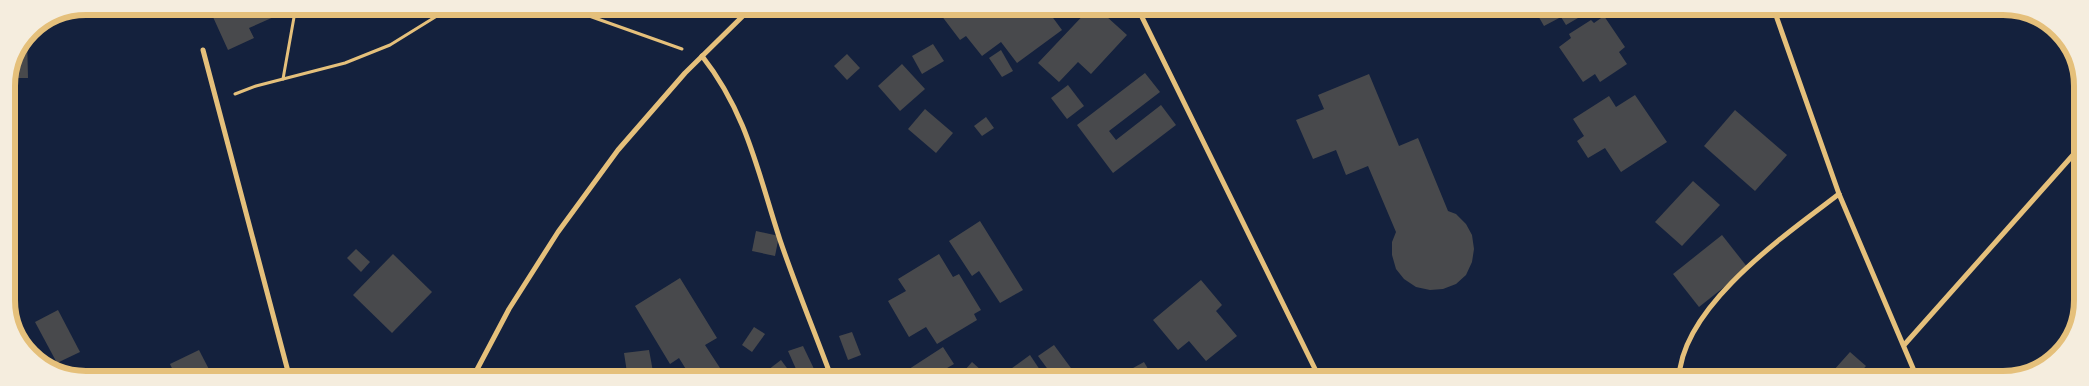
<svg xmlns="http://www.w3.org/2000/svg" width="2089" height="386" viewBox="0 0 2089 386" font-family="'Titillium Web',sans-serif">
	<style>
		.building { fill: #48494c }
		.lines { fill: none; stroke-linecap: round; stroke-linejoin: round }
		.path { stroke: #e5c07b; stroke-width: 3 }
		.minor { stroke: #e5c07b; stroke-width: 5 }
		.rim { fill: none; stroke: #e5c07b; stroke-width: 6 }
	</style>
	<rect width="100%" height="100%" fill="#14213d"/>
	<g class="building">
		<polygon points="208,6 282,6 285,12 249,28 254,38 228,50"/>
		<polygon points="944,7 1019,7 1020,9 1023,7 1045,7 1062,30 1017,63 1001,42 982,56 966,36 960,40 941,15 947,10"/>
		<polygon points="1091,7 1096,7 1127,35 1091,74 1078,62 1059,82 1038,63"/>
		<polygon points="1533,7 1587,7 1590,11 1566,25 1561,17 1544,26"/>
		<polygon points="1604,16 1625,47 1619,52 1627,64 1600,82 1595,74 1583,82 1559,47 1571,38 1569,34 1591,20 1594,23"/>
		<polygon points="27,36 28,78 9,78 11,74"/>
		<polygon points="933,44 944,61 922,74 912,56"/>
		<polygon points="1001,50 1013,71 1002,77 989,58"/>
		<polygon points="847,54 860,68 847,80 834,66"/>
		<polygon points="902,64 925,89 900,111 878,86"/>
		<polygon points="1145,73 1160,92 1109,131 1116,140 1161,105 1176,125 1113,173 1077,125"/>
		<polygon points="1369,74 1399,146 1418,138 1448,211 1456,214 1466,224 1472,235 1474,249 1472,262 1466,275 1456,284 1443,289 1430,290 1416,287 1404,279 1396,269 1392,255 1392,242 1396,232 1368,166 1346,175 1336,150 1313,159 1296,120 1324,109 1318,95"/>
		<polygon points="1068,85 1084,106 1067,119 1051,98"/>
		<polygon points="1635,95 1667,142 1621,172 1605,148 1588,158 1577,141 1584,136 1573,119 1609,96 1616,107"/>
		<polygon points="925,109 953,133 936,153 908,129"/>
		<polygon points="1735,110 1787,155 1755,191 1704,146"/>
		<polygon points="986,117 994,128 982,136 974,126"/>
		<polygon points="1693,181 1720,205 1682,246 1655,222"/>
		<polygon points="980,221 1023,290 1000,303 979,271 972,276 949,241"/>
		<polygon points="756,231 779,236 775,256 752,251"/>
		<polygon points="2082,234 2082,256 2071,245"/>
		<polygon points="1722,235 1748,268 1699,307 1673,274"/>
		<polygon points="356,249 370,262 361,272 347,258"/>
		<polygon points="393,254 432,292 392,333 353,295"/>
		<polygon points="939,254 953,277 959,274 981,310 974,314 977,320 937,344 926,327 909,337 888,301 906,291 898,279"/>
		<polygon points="680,278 717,338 705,345 720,368 702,379 692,379 679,358 670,364 635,306"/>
		<polygon points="1201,280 1222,305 1216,311 1237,336 1206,361 1189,341 1178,350 1153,320"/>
		<polygon points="2082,309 2082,311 2074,325 2071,321"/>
		<polygon points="58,310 80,352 57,363 35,322"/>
		<polygon points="754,327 765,334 752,352 742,345"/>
		<polygon points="852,332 861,355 848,360 839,336"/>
		<polygon points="1054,345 1079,379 1055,379 1038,356"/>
		<polygon points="803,346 815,371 800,378 788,351"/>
		<polygon points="943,347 954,364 942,371 947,379 912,379 906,371"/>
		<polygon points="199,350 214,379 177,379 170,364"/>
		<polygon points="649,350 654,377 628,379 624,353"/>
		<polygon points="1850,352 1866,366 1859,374 1866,380 1825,380"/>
		<polygon points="1030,355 1044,376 1039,379 1014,379 1008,371"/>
		<polygon points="781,360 795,379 768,379 764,373"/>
		<polygon points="972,362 982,371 974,379 957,379"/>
		<polygon points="1144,362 1154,379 1113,379"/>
		<polygon points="736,370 741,379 719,379"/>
	</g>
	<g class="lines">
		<g class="path">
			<polyline points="561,6 682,49"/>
			<polyline points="283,79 296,6"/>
			<polyline points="235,94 256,86 345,63 390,45 453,6"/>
		</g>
		<g class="minor">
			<polyline points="1137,7 1320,379"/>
			<polyline points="1773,7 1839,194 1918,380"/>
			<polyline points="203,50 290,379"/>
			<path d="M702 56C747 113 758 173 780 240 796 287 815 333 832 379"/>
			<polyline points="1905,344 2081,146"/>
			<polyline points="472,379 509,309 558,232 618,150 685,73 752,7"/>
			<path d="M1679 379C1681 307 1785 235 1839 194"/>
		</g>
	</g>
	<path d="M0 0H2089V386H0ZM86 15H2003A71 71 0 0 1 2074 86V300A71 71 0 0 1 2003 371H86A71 71 0 0 1 15 300V86A71 71 0 0 1 86 15Z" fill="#f5edde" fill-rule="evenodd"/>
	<path class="rim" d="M86 15H2003A71 71 0 0 1 2074 86V300A71 71 0 0 1 2003 371H86A71 71 0 0 1 15 300V86A71 71 0 0 1 86 15Z"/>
</svg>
